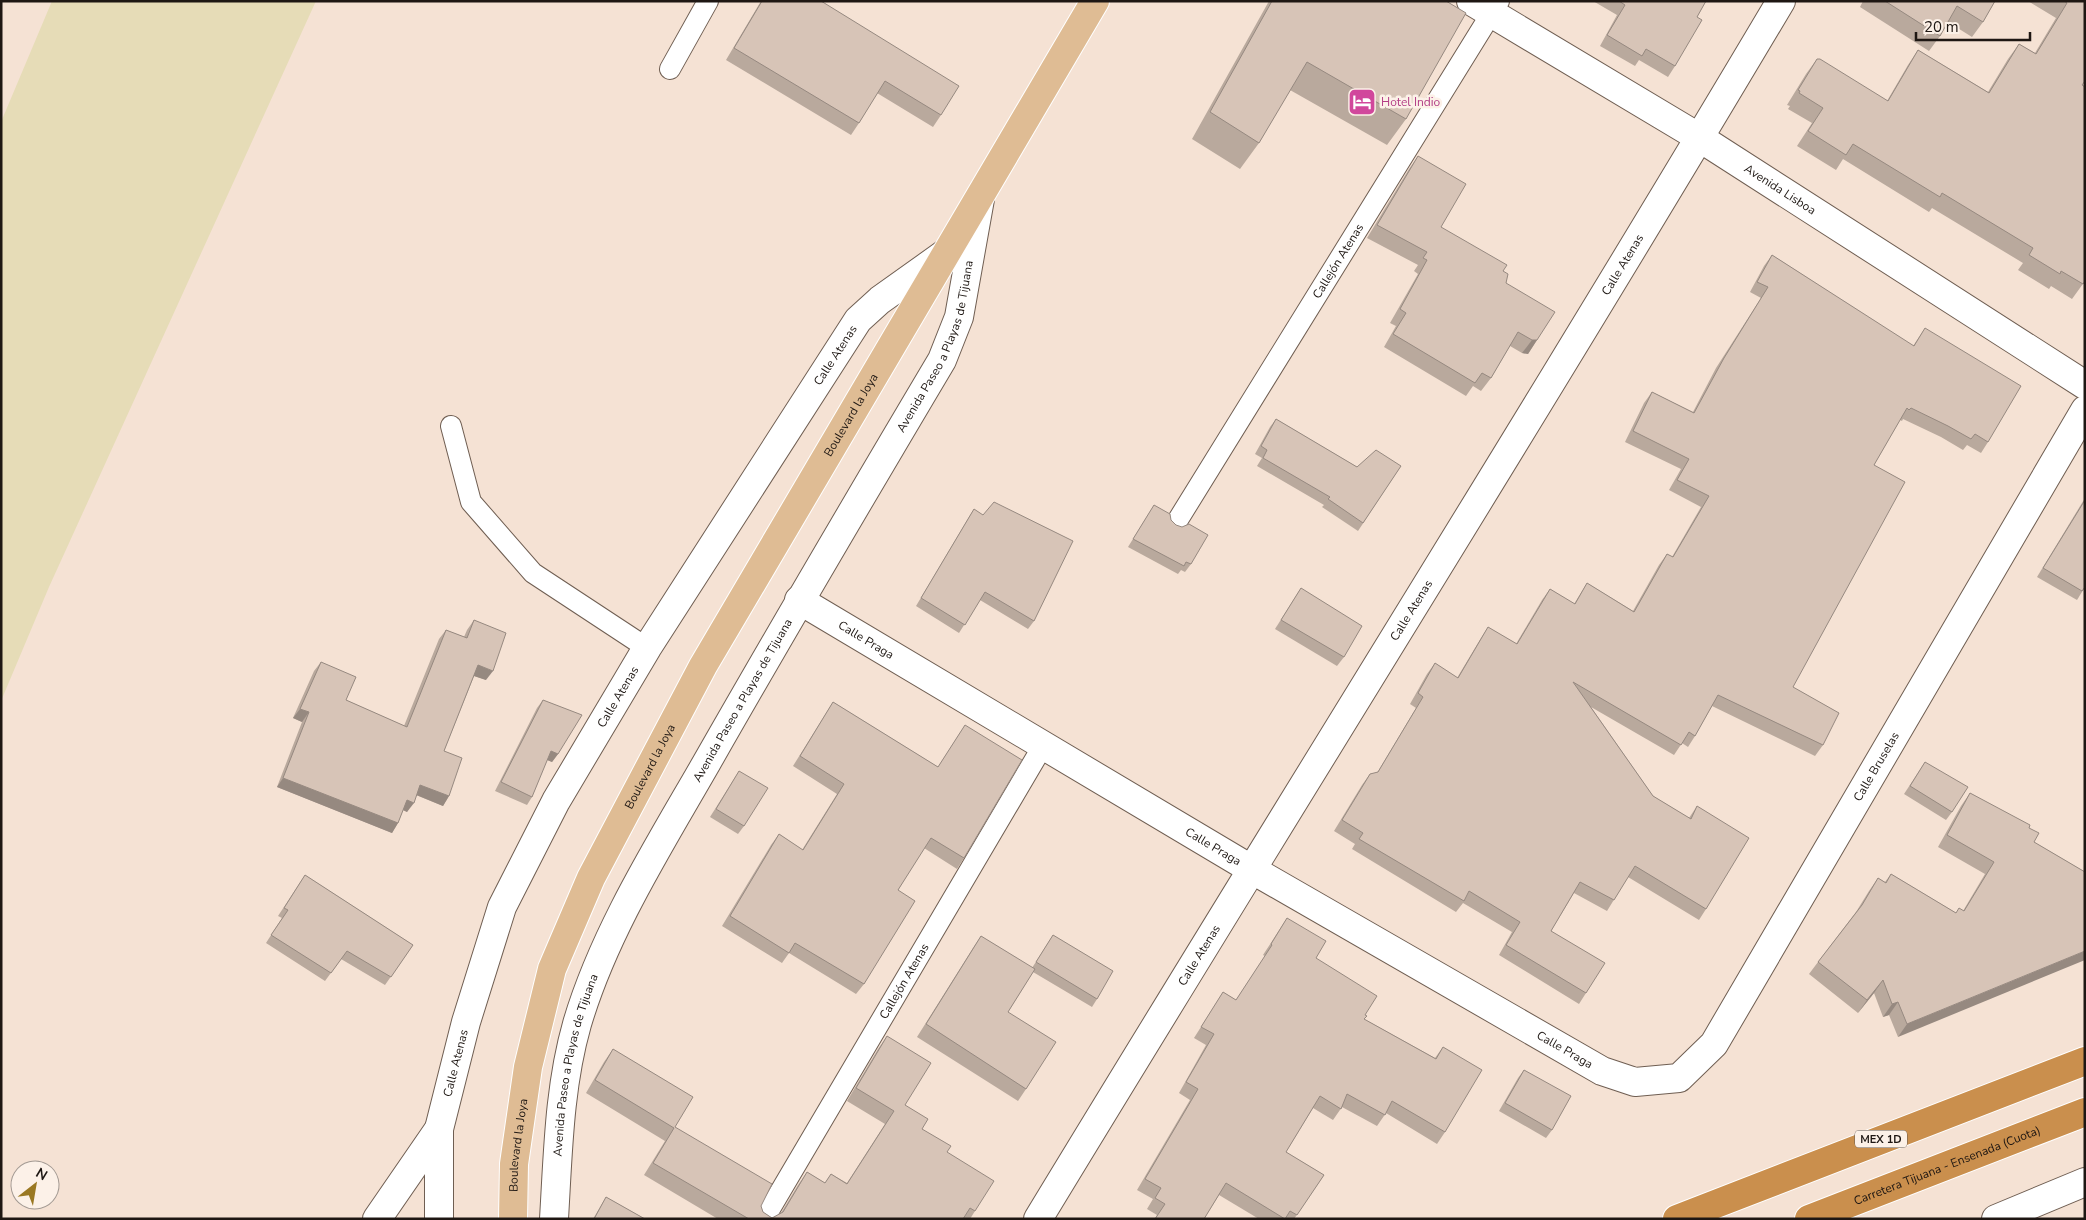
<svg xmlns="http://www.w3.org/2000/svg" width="2086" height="1220" viewBox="0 0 2086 1220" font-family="'Nunito Sans',sans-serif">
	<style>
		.sand { fill: #e6dcb7 }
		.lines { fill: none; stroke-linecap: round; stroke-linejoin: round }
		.service-casing { stroke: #6f5e52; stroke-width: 22 }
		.minor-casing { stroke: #6f5e52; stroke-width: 30 }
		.primary-casing { stroke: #fff; stroke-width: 30 }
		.motorway-casing { stroke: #fff; stroke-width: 30 }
		.service { stroke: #fff; stroke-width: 20 }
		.minor { stroke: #fff; stroke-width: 28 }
		.primary { stroke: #dfbc94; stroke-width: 28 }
		.motorway { stroke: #ca8f4d; stroke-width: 28 }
		.wall { fill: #b9a99d }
		.shaded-wall { fill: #968980 }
		.building { fill: #d7c4b7; stroke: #968980 }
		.labels { text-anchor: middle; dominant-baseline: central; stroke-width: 5; stroke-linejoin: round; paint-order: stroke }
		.shield { fill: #fcf1e8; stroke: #615853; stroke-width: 1 }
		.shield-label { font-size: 11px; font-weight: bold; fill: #1e1713 }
		.hotel-label { font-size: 12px; fill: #b23c85; stroke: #fcf1e8; text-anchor: start }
		.street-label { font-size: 12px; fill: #1e1713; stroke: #fcf1e8 }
	</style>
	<rect width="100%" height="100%" fill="#f5e2d4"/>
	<polygon class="sand" points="52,1 316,1 49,587 1,701 1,122"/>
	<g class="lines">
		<defs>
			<g id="service">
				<polyline points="670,69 708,1"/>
				<polyline points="451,426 471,502 533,573 647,648"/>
				<path id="s1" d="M1176 523 1499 1"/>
				<path id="s2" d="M764 1219 1044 744"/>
			</g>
			<g id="minor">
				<path id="s3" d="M1471 1 1700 138 2085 385"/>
				<path id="s4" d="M799 600 1251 869 1602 1071 1635 1082 1679 1078 1714 1044 2085 410"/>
				<polyline points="377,1219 439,1129"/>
				<path id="s5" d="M439 1219V1129L466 1022 502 907 556 801 647 648 858 320 880 300 950 250"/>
				<path id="s6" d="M554 1219C558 1153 559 1087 577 1024 604 932 660 844 707 762 784 627 863 493 942 360L959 317 980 199"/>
				<path id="s7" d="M1038 1219C1285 812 1538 410 1781 1"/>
				<polyline points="1996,1219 2085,1182"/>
			</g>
			<g id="primary">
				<path id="s8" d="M513 1219 514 1164 528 1067 552 969 591 878 703 666 1095 1"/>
			</g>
			<g id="motorway">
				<polyline points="1677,1219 2085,1061"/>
				<path id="s9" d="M1809 1219 2085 1112"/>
			</g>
		</defs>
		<use href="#service" class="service-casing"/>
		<use href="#minor" class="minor-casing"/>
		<use href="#primary" class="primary-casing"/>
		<use href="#motorway" class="motorway-casing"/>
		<use href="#service" class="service"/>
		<use href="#minor" class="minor"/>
		<use href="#primary" class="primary"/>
		<use href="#motorway" class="motorway"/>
	</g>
	<g class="wall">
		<polygon points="761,1 821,1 941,115 933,127 877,93 859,123 851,135 726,60"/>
		<polygon points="1269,1 1446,1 1406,119 1387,145 1290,90 1259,143 1240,169 1192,139"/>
		<polygon points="1593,1 1706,1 1697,17 1675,66 1668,77 1639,60 1635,66 1600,46 1617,15"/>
		<polygon points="1863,1 1995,1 1983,22 1972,37 1948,22 1940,36 1929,51 1860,7"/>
		<polygon points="2028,1 2085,1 2082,85 2085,281 2072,299 2051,286 2049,289 2018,270 2023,263 1932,208 1929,212 1843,159 1836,170 1797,146 1812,123 1788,109 1790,106 1787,105 1806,74 1817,59 1887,101 1908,65 1918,50 1988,92 2008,59 2019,44 2035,53 2056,18"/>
		<polygon points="1418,156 1441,227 1503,271 1506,283 1537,340 1528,354 1522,353 1510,346 1491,378 1481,391 1473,386 1466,396 1384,347 1396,326 1390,323 1418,274 1414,271 1418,265 1367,238 1409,169"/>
		<polygon points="1772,255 1913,346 1925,328 1988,442 1981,453 1967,445 1963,450 1941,437 1903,419 1902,421 1900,420 1874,465 1793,687 1823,745 1815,756 1712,706 1695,736 1688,747 1682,743 1674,755 1591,707 1653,796 1689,818 1697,806 1706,909 1699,920 1628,877 1607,911 1574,893 1551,931 1586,993 1579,1004 1499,955 1512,932 1463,903 1456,912 1352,849 1355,844 1334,831 1362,785 1370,774 1377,773 1416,708 1410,704 1427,674 1435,663 1457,678 1481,638 1488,627 1516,644 1542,600 1550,589 1574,604 1587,583 1633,611 1659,565 1667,554 1672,557 1701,507 1669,490 1681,469 1625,442 1644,403 1652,392 1693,412 1716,368 1761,298 1750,292 1764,266"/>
		<polygon points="1276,419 1357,467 1401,466 1358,531 1322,507 1324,505 1257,466 1262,458 1255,454 1270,427"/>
		<polygon points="2085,498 2085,587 2077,600 2037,577"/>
		<polygon points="1154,505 1171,520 1191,564 1185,572 1181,570 1178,574 1128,547"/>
		<polygon points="974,509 1034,621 1028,629 980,600 959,633 916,606 969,517"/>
		<polygon points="1301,588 1344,657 1337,666 1275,629"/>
		<polygon points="474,620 486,680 474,676 444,751 449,796 443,806 416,795 407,812 403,810 398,823 392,833 277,787 302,722 293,718 314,671 321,662 346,700 404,726 439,639 446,630 464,637 467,630"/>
		<polygon points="543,700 558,754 552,762 547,760 532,797 527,805 495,791 537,708"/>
		<polygon points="833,702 938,767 965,725 964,858 957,869 924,848 898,890 864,984 856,994 789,953 782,963 722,926 771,845 779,834 802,850 837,794 793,766"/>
		<polygon points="1925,762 1952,812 1946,820 1904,794"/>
		<polygon points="739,771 744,826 738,834 710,817"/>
		<polygon points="1970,793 2029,828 2034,842 2085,872 1898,1037 1889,1015 1883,1017 1874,993 1858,1013 1809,974 1818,962 1856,912 1869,891 1878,878 1885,882 1891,874 1956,913 1963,911 1985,874 1938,847 1961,806"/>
		<polygon points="305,875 413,945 385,985 341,959 325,981 266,943 282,918 278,916"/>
		<polygon points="1287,918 1316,958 1365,1015 1364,1019 1435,1058 1443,1047 1445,1132 1437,1144 1386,1113 1377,1126 1342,1107 1333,1120 1313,1108 1286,1152 1324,1175 1294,1219 1259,1219 1219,1195 1204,1219 1155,1219 1157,1215 1147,1209 1153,1199 1137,1190 1190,1100 1179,1093 1206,1045 1194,1038 1223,992 1236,1000 1265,956 1263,955"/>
		<polygon points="1053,935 1097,999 1092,1007 1033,972 1008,1012 1026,1089 1018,1101 917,1037 973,948 981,936 1032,968"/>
		<polygon points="887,1036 905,1105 922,1129 947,1152 975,1211 970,1219 718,1219 644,1175 665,1141 586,1093 604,1062 613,1049 675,1127 761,1206 763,1212 772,1218 781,1213 798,1185 807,1172 825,1183 831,1174 847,1183 885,1124 847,1101 878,1049"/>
		<polygon points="1524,1070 1552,1130 1546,1138 1499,1111 1518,1078"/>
		<polygon points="606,1197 645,1219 593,1219"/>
	</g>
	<g class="shaded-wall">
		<polygon points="1532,340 1537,340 1528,354 1522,353"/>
		<polygon points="478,665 493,671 486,680 471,675"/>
		<polygon points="300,709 309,712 302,722 293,718"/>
		<polygon points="551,751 558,754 552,762 545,759"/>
		<polygon points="283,778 398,823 392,833 277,787"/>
		<polygon points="420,785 449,796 443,806 414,794"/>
		<polygon points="407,800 414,803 407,812 401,809"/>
		<polygon points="2085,951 2085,960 1898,1037 1907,1024"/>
		<polygon points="1883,980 1874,993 1858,1013 1867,1000"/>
		<polygon points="1898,1002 1889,1015 1883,1017 1892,1004"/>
	</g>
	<g class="building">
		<polygon points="762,1 821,1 959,86 941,115 885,81 859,123 734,48"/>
		<polygon points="1272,1 1446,1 1466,13 1406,119 1307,62 1259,143 1210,112"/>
		<polygon points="1619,1 1706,1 1697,17 1702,20 1675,66 1646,49 1642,56 1607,35 1625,5"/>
		<polygon points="1885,1 1995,1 1983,22 1957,6 1940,36"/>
		<polygon points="2064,1 2085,1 2085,81 2082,85 2085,87 2085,281 2083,284 2061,271 2060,274 2029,255 2033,248 1942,193 1940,197 1853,144 1846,155 1808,131 1823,108 1799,93 1800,91 1798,90 1817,59 1820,59 1888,101 1918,50 1989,93 2019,44 2036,54 2067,3"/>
		<polygon points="1418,156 1466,184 1441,227 1507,265 1503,271 1508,274 1506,283 1555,312 1537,340 1532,340 1518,332 1491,378 1482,373 1475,383 1393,334 1406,313 1400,309 1427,260 1423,258 1427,252 1377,225"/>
		<polygon points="1772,255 1914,346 1925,328 2021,386 1988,442 1975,434 1971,439 1948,426 1911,408 1909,410 1907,408 1874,465 1905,482 1793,687 1839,713 1823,745 1718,695 1695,736 1689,732 1681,745 1573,682 1653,796 1691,819 1697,806 1749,838 1706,909 1635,866 1614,900 1580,882 1551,931 1605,963 1586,993 1506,945 1520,922 1469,891 1464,901 1359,839 1363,833 1342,820 1370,774 1378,772 1423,697 1418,693 1435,663 1458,678 1488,627 1517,644 1550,589 1575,604 1587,583 1634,612 1667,554 1673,557 1709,496 1677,480 1689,459 1633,431 1652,392 1694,413 1724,358 1768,287 1757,282"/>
		<polygon points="1276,419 1357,467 1376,450 1401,466 1363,523 1328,499 1330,497 1263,458 1267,450 1261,446"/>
		<polygon points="2085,500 2085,587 2082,591 2043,568"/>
		<polygon points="994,502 1073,541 1034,621 985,592 965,625 921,598 974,509 983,515"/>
		<polygon points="1154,505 1170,514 1171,520 1176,525 1182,527 1189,524 1208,535 1191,564 1186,562 1184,566 1133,539"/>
		<polygon points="1301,588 1362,626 1344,657 1281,620"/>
		<polygon points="474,620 506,633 493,671 478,665 444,751 462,758 449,796 420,785 414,803 407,800 398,823 283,778 309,712 300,709 321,662 356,677 346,700 407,727 446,630 467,638"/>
		<polygon points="543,700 582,715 558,754 551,751 532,797 501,782"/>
		<polygon points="833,702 938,767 965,725 1022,760 964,858 931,838 898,890 915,901 864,984 795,943 789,953 730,916 779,834 803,850 844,784 800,756"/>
		<polygon points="1925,762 1968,787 1952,812 1910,786"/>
		<polygon points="739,771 768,788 744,826 716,809"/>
		<polygon points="1970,793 2030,825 2029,828 2039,833 2034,842 2085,872 2085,951 1907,1024 1898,1002 1892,1004 1883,980 1867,1000 1818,962 1862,905 1878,878 1886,883 1891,874 1956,913 1959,908 1964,911 1994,862 1947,835"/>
		<polygon points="305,875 413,945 391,977 347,951 331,973 271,935 288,910 284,908"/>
		<polygon points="1287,918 1326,941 1316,958 1377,996 1365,1015 1367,1016 1364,1019 1436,1059 1443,1047 1482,1070 1445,1132 1392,1101 1385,1115 1347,1094 1341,1109 1320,1096 1286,1152 1324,1175 1297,1215 1290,1211 1285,1219 1226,1183 1204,1219 1155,1219 1165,1204 1155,1198 1161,1188 1145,1179 1198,1089 1186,1082 1214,1034 1201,1027 1223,992 1236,1000 1272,945 1271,944"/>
		<polygon points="1053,935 1113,971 1097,999 1036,962"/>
		<polygon points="981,936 1035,969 1008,1012 1056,1042 1026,1089 926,1024"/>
		<polygon points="887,1036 931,1063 905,1105 928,1119 922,1129 951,1146 947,1152 994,1181 975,1211 970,1208 963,1219 749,1219 653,1163 674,1128 595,1080 613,1049 693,1097 675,1127 772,1184 761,1206 763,1212 772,1218 783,1212 807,1172 825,1183 831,1174 847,1184 894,1111 856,1088"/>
		<polygon points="1524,1070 1571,1096 1552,1130 1505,1103"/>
		<polygon points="606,1197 645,1219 594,1219"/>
	</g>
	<defs>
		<symbol id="hotel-square" viewBox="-11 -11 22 22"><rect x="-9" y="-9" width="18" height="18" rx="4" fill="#d1479c" stroke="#fcf1e8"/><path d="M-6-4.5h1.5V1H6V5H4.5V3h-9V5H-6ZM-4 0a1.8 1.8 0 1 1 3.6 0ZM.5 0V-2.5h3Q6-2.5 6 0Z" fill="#fff"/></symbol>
	</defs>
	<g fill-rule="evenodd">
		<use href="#hotel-square" x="1346" y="86" width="32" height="32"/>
	</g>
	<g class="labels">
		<rect class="shield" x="1855" y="1130.5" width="52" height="17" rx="4"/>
		<g class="shield-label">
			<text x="1881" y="1139">MEX 1D</text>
		</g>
		<g class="hotel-label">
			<text x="1381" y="102">Hotel Indio</text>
		</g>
		<g class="street-label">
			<text stroke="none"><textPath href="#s3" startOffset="362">Avenida Lisboa</textPath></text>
			<text stroke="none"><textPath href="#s1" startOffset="308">Callejón Atenas</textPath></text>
			<text stroke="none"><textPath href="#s7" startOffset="1119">Calle Atenas</textPath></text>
			<text stroke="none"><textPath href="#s6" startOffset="966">Avenida Paseo a Playas de Tijuana</textPath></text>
			<text stroke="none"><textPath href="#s5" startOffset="966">Calle Atenas</textPath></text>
			<text stroke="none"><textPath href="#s8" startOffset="884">Boulevard la Joya</textPath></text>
			<text stroke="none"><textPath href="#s7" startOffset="714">Calle Atenas</textPath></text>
			<text stroke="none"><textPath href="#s4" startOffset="78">Calle Praga</textPath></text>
			<text stroke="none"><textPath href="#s5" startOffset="561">Calle Atenas</textPath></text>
			<text stroke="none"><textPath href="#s6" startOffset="561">Avenida Paseo a Playas de Tijuana</textPath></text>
			<text stroke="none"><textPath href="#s8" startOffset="479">Boulevard la Joya</textPath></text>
			<text stroke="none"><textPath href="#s4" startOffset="1380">Calle Bruselas</textPath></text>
			<text stroke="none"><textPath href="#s4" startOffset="482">Calle Praga</textPath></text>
			<text stroke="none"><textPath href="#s7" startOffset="309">Calle Atenas</textPath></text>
			<text stroke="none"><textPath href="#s2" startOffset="276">Callejón Atenas</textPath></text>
			<text stroke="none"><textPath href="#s4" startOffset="888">Calle Praga</textPath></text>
			<text stroke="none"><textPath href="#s5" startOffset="158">Calle Atenas</textPath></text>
			<text stroke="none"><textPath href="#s6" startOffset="156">Avenida Paseo a Playas de Tijuana</textPath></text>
			<text stroke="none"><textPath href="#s8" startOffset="74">Boulevard la Joya</textPath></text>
			<text stroke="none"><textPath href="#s9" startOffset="148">Carretera Tijuana - Ensenada (Cuota)</textPath></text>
		</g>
	</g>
	<rect width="2086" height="1220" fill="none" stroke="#1e1713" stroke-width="5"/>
	<g transform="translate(35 1185) rotate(31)"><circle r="24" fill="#fcf1e8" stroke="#a39a93"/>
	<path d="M0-4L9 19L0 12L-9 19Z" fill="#9a7822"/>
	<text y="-8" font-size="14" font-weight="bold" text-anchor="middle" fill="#1e1713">N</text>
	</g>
	<path d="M1916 32v8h114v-8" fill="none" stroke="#1e1713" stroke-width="2.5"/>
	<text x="1924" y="32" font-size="15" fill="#1e1713" stroke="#fcf1e8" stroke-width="4" paint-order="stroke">20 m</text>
</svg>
